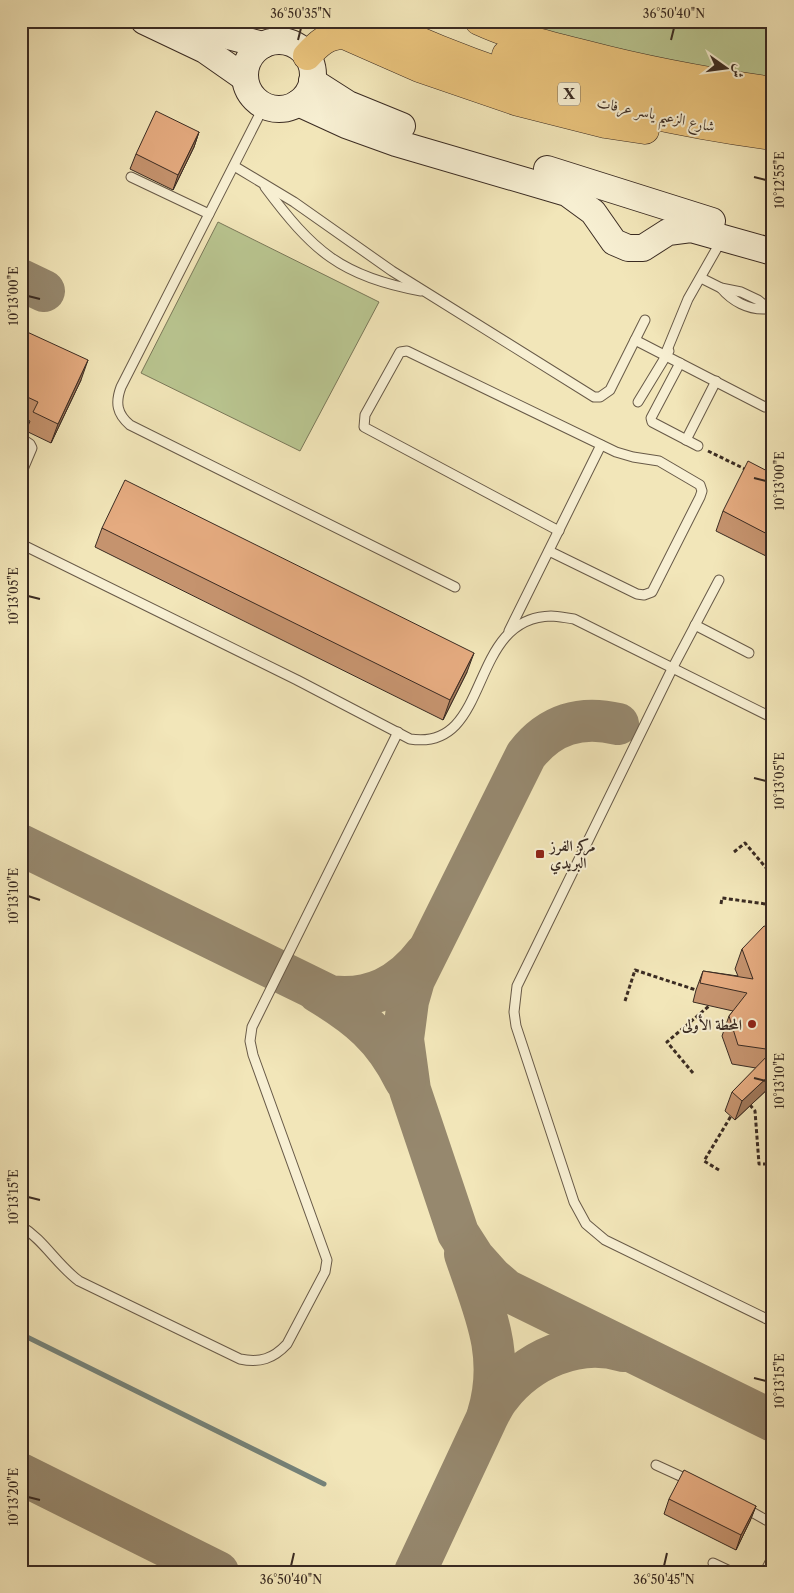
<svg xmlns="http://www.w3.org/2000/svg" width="794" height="1593" viewBox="0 0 794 1593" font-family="'Libre Caslon Text',Amiri,serif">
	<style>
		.green { fill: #b9c590; stroke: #7a7859 }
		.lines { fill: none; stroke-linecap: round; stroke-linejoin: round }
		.stream { stroke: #75837a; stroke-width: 5 }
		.taxiway { stroke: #96886e; stroke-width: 42 }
		.lane-casing { stroke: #685a48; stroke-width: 11 }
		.secondary-casing { stroke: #3a2b22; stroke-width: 28 }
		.highway-casing { stroke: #3a2b22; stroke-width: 29 }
		.path { stroke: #3a2b22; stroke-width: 3; stroke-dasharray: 4 2.5; stroke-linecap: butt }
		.lane { stroke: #f7efd2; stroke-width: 9 }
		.secondary { stroke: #f7efd2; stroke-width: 26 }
		.highway { stroke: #e9c37c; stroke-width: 28 }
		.wall { fill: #c5936e; stroke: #3a2b22 }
		.shaded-wall { fill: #a0785a; stroke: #3a2b22 }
		.building { fill: #e5ab80; stroke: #3a2b22 }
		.ticks { fill: none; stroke: #3a2b22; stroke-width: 2 }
		.poi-dot { fill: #8f2418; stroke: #f7efd2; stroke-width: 2 }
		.labels { text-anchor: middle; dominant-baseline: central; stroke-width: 4; stroke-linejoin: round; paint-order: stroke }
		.shield { fill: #f7efd2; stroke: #736657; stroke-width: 1 }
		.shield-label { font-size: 14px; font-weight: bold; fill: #3a2b22 }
		.street-label { font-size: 15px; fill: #3a2b22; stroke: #f7efd2 }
		.poi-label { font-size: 15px; font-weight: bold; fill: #3a2b22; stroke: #f7efd2; text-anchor: start }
		.neatline { fill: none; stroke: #3a2b22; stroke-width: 2 }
		.ticks-label { font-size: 12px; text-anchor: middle; fill: #3a2b22 }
	</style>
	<rect width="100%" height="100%" fill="#f2e6b9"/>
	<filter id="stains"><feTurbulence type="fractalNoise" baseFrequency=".004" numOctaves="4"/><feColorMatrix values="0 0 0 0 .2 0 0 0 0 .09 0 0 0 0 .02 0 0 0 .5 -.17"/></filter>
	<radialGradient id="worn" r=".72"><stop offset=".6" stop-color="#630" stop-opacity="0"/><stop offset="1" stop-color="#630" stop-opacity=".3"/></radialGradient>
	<g class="green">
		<polygon points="500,21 773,21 773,97"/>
		<polygon points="218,222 379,302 300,451 141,373"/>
	</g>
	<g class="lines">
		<polyline class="stream" points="21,1334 324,1484"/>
		<g class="taxiway">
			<polyline points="21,280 44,291"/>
			<path d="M618 724C581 715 550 724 526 755L414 980 408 1001 403 1039 410 1090 458 1233 474 1258 491 1277 506 1290 773 1421"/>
			<path d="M21 845 330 996C370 1001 401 986 426 953"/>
			<path d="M318 992C358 1016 384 1037 405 1080"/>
			<path d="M465 1254C484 1310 506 1355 488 1414"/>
			<polyline points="21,1474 218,1572"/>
			<path d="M415 1572 486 1420C490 1412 494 1403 500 1396 528 1360 578 1337 623 1351"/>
		</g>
		<defs>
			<g id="lane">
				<path d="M264 106 121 387C115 403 117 414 130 425L455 587"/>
				<polyline points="234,166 294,202 392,271 594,397 600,397 610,390 645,320"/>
				<polyline points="131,177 209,214"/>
				<path d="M265 187C312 250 341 277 421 291"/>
				<polyline points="701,278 721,288 741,292 758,300 773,312"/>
				<path d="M721 288C732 301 748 310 766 309"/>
				<polyline points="635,340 765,407"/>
				<polyline points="665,355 688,299 721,241"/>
				<polyline points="680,363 651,418 652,422 698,446"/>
				<polyline points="638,402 669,351"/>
				<polyline points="21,438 30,444 32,448 21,474"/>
				<polyline points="686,440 716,381"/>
				<path d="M21 544 297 680 410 739C493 752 466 618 551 616 558 616 566 618 574 619L773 718"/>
				<polyline points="549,551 637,594 644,595 652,592 700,497 702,491 700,485 659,461 633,457 616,452 407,351 400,352 365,415 364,427 559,531"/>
				<polyline points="719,580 673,667 517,986 514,1012 516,1026 574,1202 586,1224 605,1240 773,1322"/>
				<polyline points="695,625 749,653"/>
				<polyline points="509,631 601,445"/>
				<path d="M21 1226C44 1240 57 1265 79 1281L240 1359C260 1363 273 1359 287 1344L325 1272 327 1260 253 1055 250 1041 252 1027 398 732"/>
				<polyline points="656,1465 691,1481"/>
				<polyline points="743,1507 773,1524"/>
				<polyline points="713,1563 732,1572"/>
				<polyline points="765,1572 773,1556"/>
			</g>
			<g id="secondary">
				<polyline points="144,21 205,50 245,78"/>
				<polyline points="194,21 224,35 263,45"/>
				<circle cx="279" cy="75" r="34"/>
				<polyline points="312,81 348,104 402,126"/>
				<polyline points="298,103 346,125 396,143 567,193 593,212 614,242 628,248 643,248 668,232 691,229 773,252"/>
				<polyline points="547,169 712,221"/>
			</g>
			<g id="highway">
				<path d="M374 21C500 80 634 118 773 136"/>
				<path d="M479 21C514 37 551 46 588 55 649 71 710 82 773 91"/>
				<path d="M506 55C595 81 680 102 773 111"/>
				<path d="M307 56C318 44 327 35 344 35L419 68 518 102 605 124 645 130"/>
			</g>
		</defs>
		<use href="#lane" class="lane-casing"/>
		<use href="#secondary" class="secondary-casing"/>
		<use href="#highway" class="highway-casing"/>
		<g class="path">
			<polyline points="708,451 747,470"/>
			<polyline points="734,852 745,843 773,876"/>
			<polyline points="721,904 722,898 773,905"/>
			<polyline points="625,1001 635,970 696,990"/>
			<polyline points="693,1073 667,1042 709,1006"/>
			<polyline points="750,1105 755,1111 759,1164 769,1164"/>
			<polyline points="719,1170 704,1161 731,1116"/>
		</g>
		<use href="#lane" class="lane"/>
		<use href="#secondary" class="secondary"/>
		<use href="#highway" class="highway"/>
	</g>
	<g class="wall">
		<polygon points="199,132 194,147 173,190 130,169 136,154"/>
		<polygon points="21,327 81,380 51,443 26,431 30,421 21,417"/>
		<polygon points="773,474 773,553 770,558 716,531 723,511"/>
		<polygon points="102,528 467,672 443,720 95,547"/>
		<polygon points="773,889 773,899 771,893"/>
		<polygon points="773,928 773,1084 735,1120 725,1111 732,1092 756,1068 732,1064 722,1036 729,1016 733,1011 693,1002 696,990 703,971 738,976 735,969 742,949"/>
		<polygon points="669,1499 756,1506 750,1521 736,1550 664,1514"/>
	</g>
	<g class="shaded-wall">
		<polygon points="199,132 194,147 173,190 178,175"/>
		<polygon points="88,360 81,380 51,443 58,424"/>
		<polygon points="474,653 467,672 443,720 450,700"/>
		<polygon points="773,1072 773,1084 735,1120 742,1101"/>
		<polygon points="756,1506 750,1521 736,1550 741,1535"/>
	</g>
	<g class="building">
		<polygon points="156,111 199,132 178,175 136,154"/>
		<polygon points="21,327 25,331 88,360 58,424 33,412 38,402 21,394"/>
		<polygon points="748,461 773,474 773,537 723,511"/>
		<polygon points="125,480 474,653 450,700 102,528"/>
		<polygon points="764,926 773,928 773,1072 742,1101 732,1092 773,1050 738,1045 729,1016 747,993 700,983 703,971 753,979 742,949"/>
		<polygon points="684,1470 756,1506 741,1535 669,1499"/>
	</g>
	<path class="ticks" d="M298 40 301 28M671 40 674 28M754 177 766 180M28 296 40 299M754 478 766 481M28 596 40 599M754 778 766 781M28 896 40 900M754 1078 766 1081M28 1197 40 1200M754 1378 766 1381M28 1497 40 1500M291 1566 294 1553M664 1566 667 1553"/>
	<g class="poi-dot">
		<rect x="535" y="849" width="10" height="10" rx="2.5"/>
		<circle cx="752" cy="1024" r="5"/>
	</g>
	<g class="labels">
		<rect class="shield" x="558" y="82.5" width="22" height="23" rx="4"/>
		<g class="shield-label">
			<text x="569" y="94">X</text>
		</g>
		<g class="street-label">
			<text transform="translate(656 114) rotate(12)">شارع الزعيم ياسر عرفات</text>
		</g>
		<g class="poi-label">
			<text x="550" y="845">مركز الفرز<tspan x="550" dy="17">البريدي</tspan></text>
			<text x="742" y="1024" text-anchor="end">المحطة الأولى</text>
		</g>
	</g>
	<rect width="794" height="1593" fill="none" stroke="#f2e6b9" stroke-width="55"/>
	<g transform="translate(726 68) rotate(104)" stroke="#f7efd2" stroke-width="4" paint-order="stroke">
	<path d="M0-4L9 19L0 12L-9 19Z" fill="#3a2b22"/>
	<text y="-8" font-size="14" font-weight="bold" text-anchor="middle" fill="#3a2b22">ش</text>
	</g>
	<rect x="28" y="28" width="738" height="1538" class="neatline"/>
	<g class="ticks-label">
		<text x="301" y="18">36°50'35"N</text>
		<text x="674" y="18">36°50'40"N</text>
		<text transform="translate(780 180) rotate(-90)" y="4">10°12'55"E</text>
		<text transform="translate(14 296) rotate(-90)" y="4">10°13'00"E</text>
		<text transform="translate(780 481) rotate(-90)" y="4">10°13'00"E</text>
		<text transform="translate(14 596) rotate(-90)" y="4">10°13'05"E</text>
		<text transform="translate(780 781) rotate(-90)" y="4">10°13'05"E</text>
		<text transform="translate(14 896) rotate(-90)" y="4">10°13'10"E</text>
		<text transform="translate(780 1081) rotate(-90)" y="4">10°13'10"E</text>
		<text transform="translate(14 1197) rotate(-90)" y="4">10°13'15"E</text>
		<text transform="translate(780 1381) rotate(-90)" y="4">10°13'15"E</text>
		<text transform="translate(14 1497) rotate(-90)" y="4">10°13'20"E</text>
		<text x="291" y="1584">36°50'40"N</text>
		<text x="664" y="1584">36°50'45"N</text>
	</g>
	<rect width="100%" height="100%" filter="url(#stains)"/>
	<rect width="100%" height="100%" fill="url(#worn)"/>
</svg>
